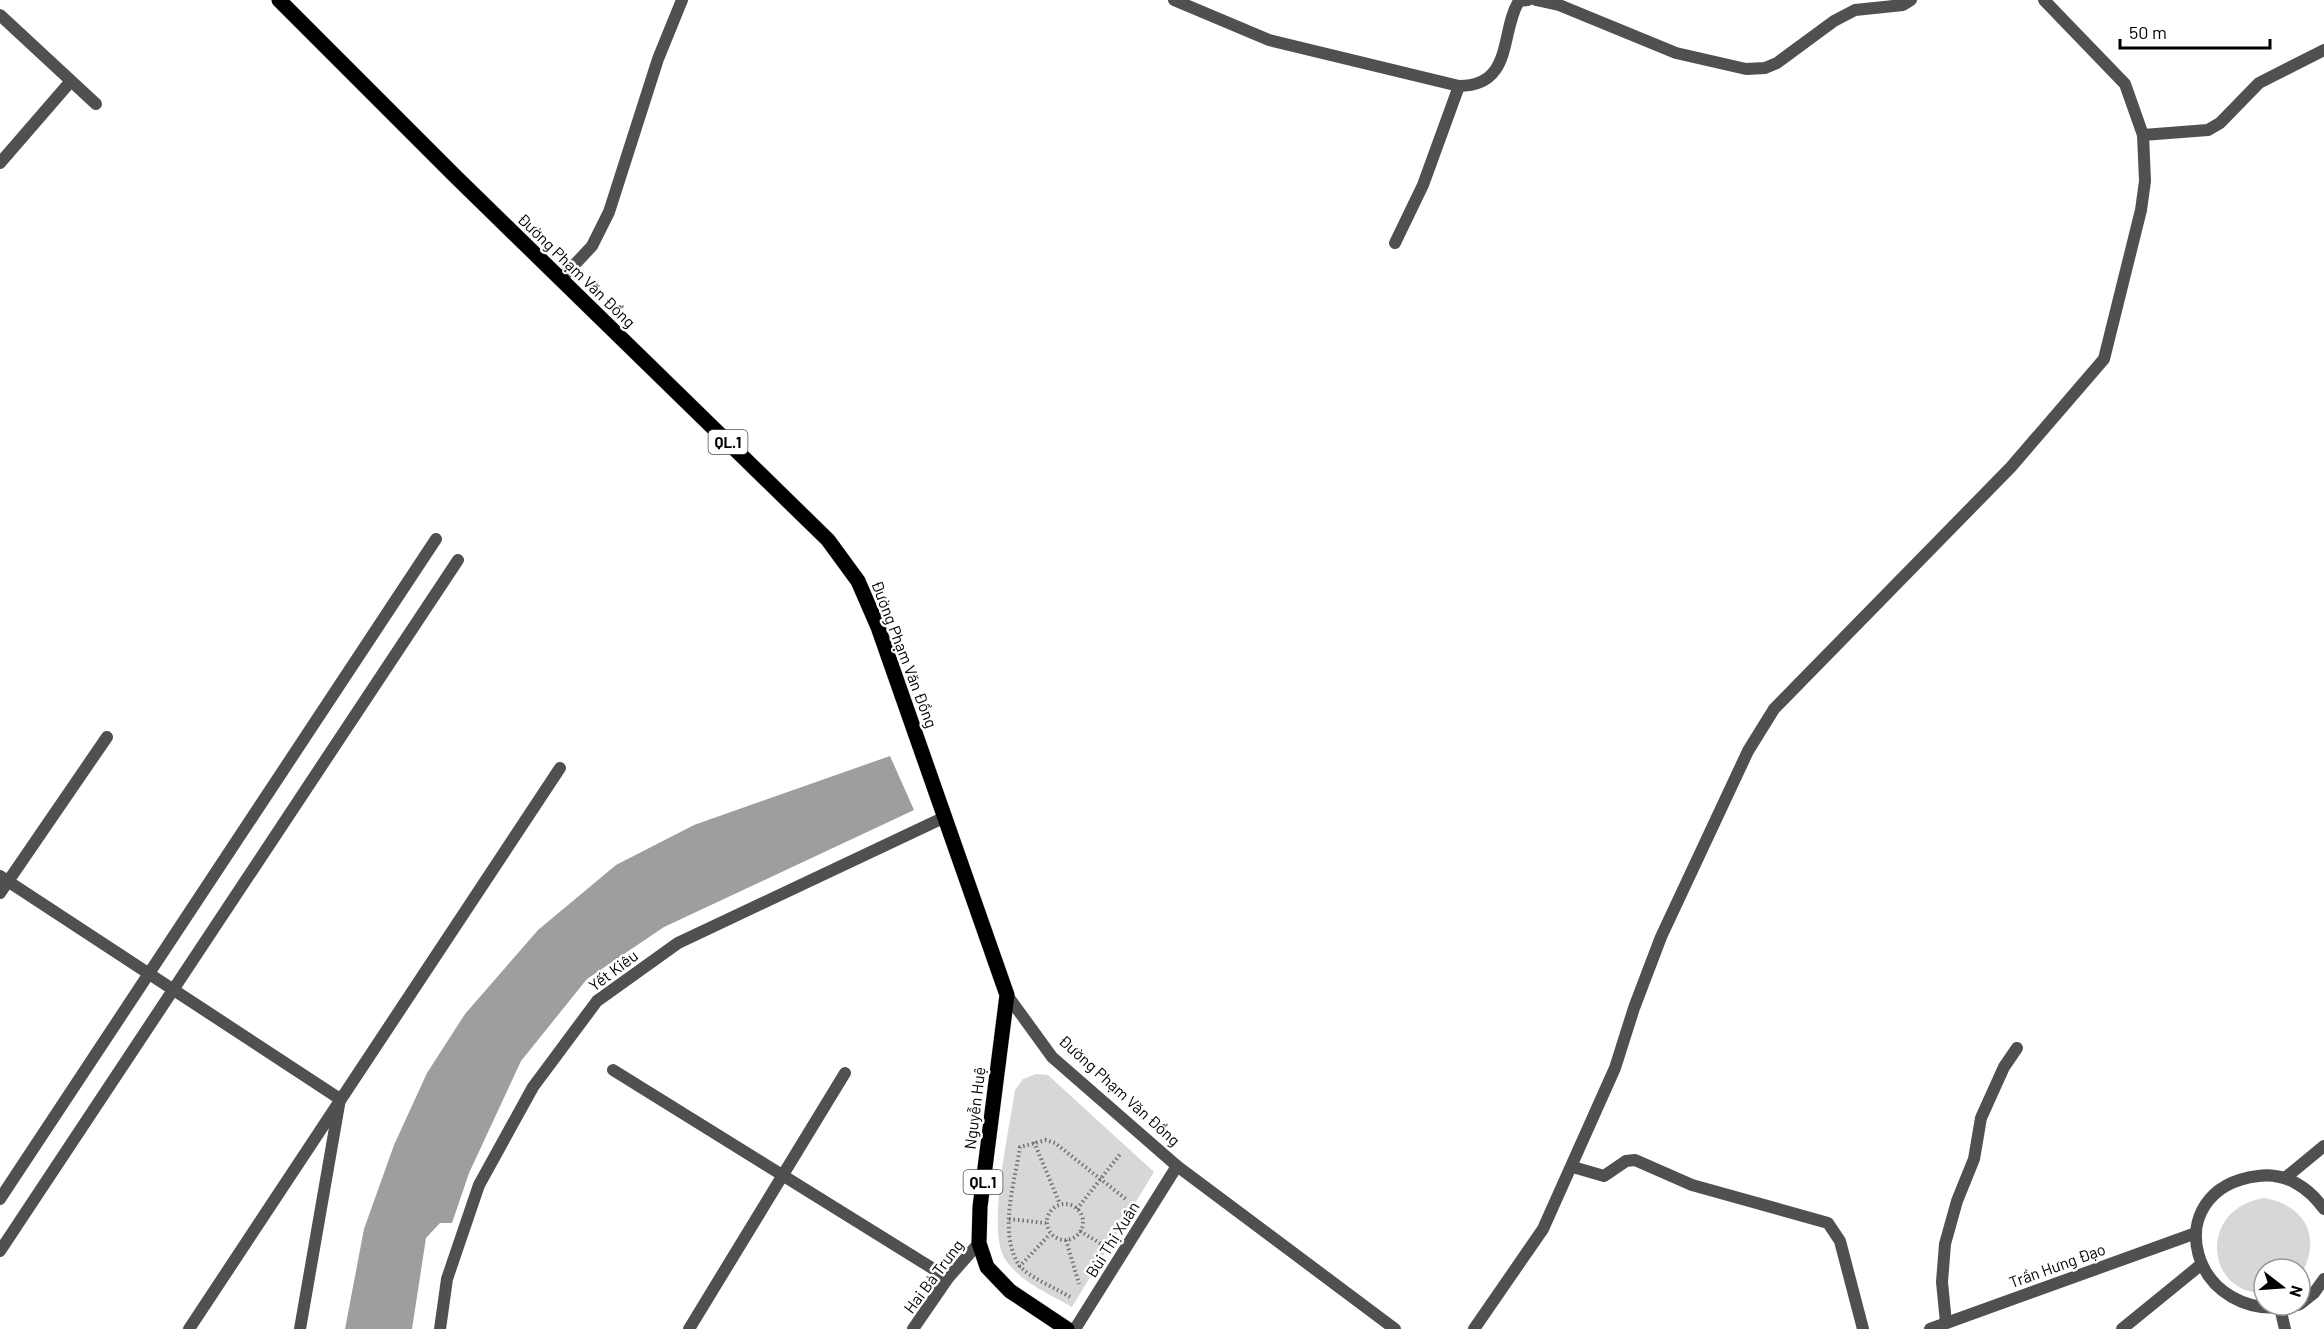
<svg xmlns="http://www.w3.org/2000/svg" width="2324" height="1329" viewBox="0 0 2324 1329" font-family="Barlow,sans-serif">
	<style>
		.green { fill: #d7d7d7 }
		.water { fill: #9e9e9e }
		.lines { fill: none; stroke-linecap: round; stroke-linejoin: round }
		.primary-casing { stroke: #dbdbdb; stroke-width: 16 }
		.path { stroke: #727272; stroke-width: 4; stroke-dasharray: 1.5 3; stroke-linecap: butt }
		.service { stroke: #505050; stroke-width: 12 }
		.minor { stroke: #505050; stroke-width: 12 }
		.tertiary { stroke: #505050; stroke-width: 12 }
		.primary { stroke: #000; stroke-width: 15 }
		.labels { text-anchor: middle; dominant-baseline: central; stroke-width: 5; stroke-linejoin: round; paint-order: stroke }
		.shield { fill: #fff; stroke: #4c4c4c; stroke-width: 1.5 }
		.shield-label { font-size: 15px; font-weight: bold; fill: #000 }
		.street-label { font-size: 16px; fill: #000; stroke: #fff }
	</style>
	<rect width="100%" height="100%" fill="#fff"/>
	<g class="green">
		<path d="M1036 1074 1048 1075 1154 1172 1072 1307C1050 1294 1020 1282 1005 1259 986 1229 1010 1127 1015 1090L1023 1079Z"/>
		<path d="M2264 1198C2306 1205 2323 1239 2300 1276V1269H2264V1293C2206 1294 2197 1209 2264 1198Z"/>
	</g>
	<polygon class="water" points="890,756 914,810 664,927 587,979 521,1061 469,1173 452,1223 440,1223 426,1238 412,1329 345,1329 364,1229 394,1145 427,1073 465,1014 538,930 616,865 694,825"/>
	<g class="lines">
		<defs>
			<polyline id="primary" points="279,0 454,175 828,540 858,581 878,627 1007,995 980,1207 979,1243 987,1267 1010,1291 1067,1329"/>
		</defs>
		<use href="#primary" class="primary-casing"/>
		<g class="path">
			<polyline points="1034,1142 1060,1204"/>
			<circle cx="1065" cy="1222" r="18"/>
			<polyline points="1077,1209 1121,1153"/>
			<polyline points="1009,1219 1046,1223"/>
			<polyline points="1080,1231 1103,1245"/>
			<polyline points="1066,1240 1079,1284"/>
			<polyline points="1019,1267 1050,1234"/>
			<path d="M1070 1297C1059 1290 1025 1275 1019 1265 998 1232 1015 1182 1020 1147L1046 1140 1055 1143 1127 1200"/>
		</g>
		<g class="service">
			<polyline points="613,1070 948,1278"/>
			<polyline points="689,1329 845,1073"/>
		</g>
		<g class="minor">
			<path d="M1174 0 1269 40 1459 86C1514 86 1500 31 1519 1L1528 0"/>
			<polyline points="1536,0 1559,5 1676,53 1746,69 1765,68 1777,63 1834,21 1855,10 1903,5 1911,0"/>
			<polyline points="0,15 96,104"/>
			<polyline points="2143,135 2208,130 2220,123 2259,83 2324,50"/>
			<polyline points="0,163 71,81"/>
			<polyline points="1395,243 1423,185 1459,86"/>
			<polyline points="561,279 592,246 609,212 658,59 682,0"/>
			<polyline points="0,876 340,1099 300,1329"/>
			<polyline points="0,893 107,737"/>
			<polyline points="1573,1167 1604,1176 1626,1161 1635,1160 1692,1185 1828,1223 1840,1241 1863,1329"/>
			<polyline points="0,1199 436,539"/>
			<polyline points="0,1251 458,560"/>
			<polyline points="2281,1312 2285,1329"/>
			<polyline points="1946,1323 1942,1282 1945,1244 1957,1201 1974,1159 1981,1118 2004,1067 2017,1048"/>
			<polyline points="189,1329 560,768"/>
			<polyline points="440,1329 447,1279 479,1185 533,1087 597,1001 678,943 945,817"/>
			<polyline points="913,1329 948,1278 979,1243"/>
			<polyline points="1075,1329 1177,1166"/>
			<polyline points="1474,1329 1543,1229 1615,1068 1634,1008 1661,937 1748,751 1774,709 2011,467 2104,359 2141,210 2145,181 2143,135 2125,84 2044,0"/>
		</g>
		<g class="tertiary">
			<polyline points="1007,995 1052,1057 1177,1166 1395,1329"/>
			<polyline points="2285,1178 2324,1146"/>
			<polyline points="2300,1304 2314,1293 2324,1279"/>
			<path d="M2298 1305C2190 1329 2154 1189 2258 1176 2286 1172 2309 1188 2324 1209"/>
			<polyline points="1930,1329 2196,1233"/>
			<polyline points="2122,1329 2198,1267"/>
		</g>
		<use href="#primary" class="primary"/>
	</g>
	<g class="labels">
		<g class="shield">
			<rect x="708.5" y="430" width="39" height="24" rx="4.5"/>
			<rect x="963.5" y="1170" width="39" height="24" rx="4.5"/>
		</g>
		<g class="shield-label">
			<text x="728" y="442">QL.1</text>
			<text x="983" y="1182">QL.1</text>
		</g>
		<g class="street-label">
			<text transform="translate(577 270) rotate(44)">Đường Phạm Văn Đồng</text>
			<text transform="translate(905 654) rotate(69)">Đường Phạm Văn Đồng</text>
			<text transform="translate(613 970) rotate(-37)">Yết Kiêu</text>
			<text transform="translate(1120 1090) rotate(42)">Đường Phạm Văn Đồng</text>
			<text transform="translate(974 1108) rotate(-83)">Nguyễn Huệ</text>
			<text transform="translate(1112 1239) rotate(-58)">Bùi Thị Xuân</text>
			<text transform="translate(2057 1265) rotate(-20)">Trần Hưng Đạo</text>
			<text transform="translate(933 1276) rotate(-53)">Hai Bà Trưng</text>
		</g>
	</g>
	<g transform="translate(2282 1287) rotate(107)"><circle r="28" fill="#ffffff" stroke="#999999" stroke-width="1.5"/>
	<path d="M0-4.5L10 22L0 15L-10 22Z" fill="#000000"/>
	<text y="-9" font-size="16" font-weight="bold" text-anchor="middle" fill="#000000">N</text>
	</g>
	<path d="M2120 39v9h150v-9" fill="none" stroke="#000000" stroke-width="3"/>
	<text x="2129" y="39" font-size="18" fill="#000000" stroke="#ffffff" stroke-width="4.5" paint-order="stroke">50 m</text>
</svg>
